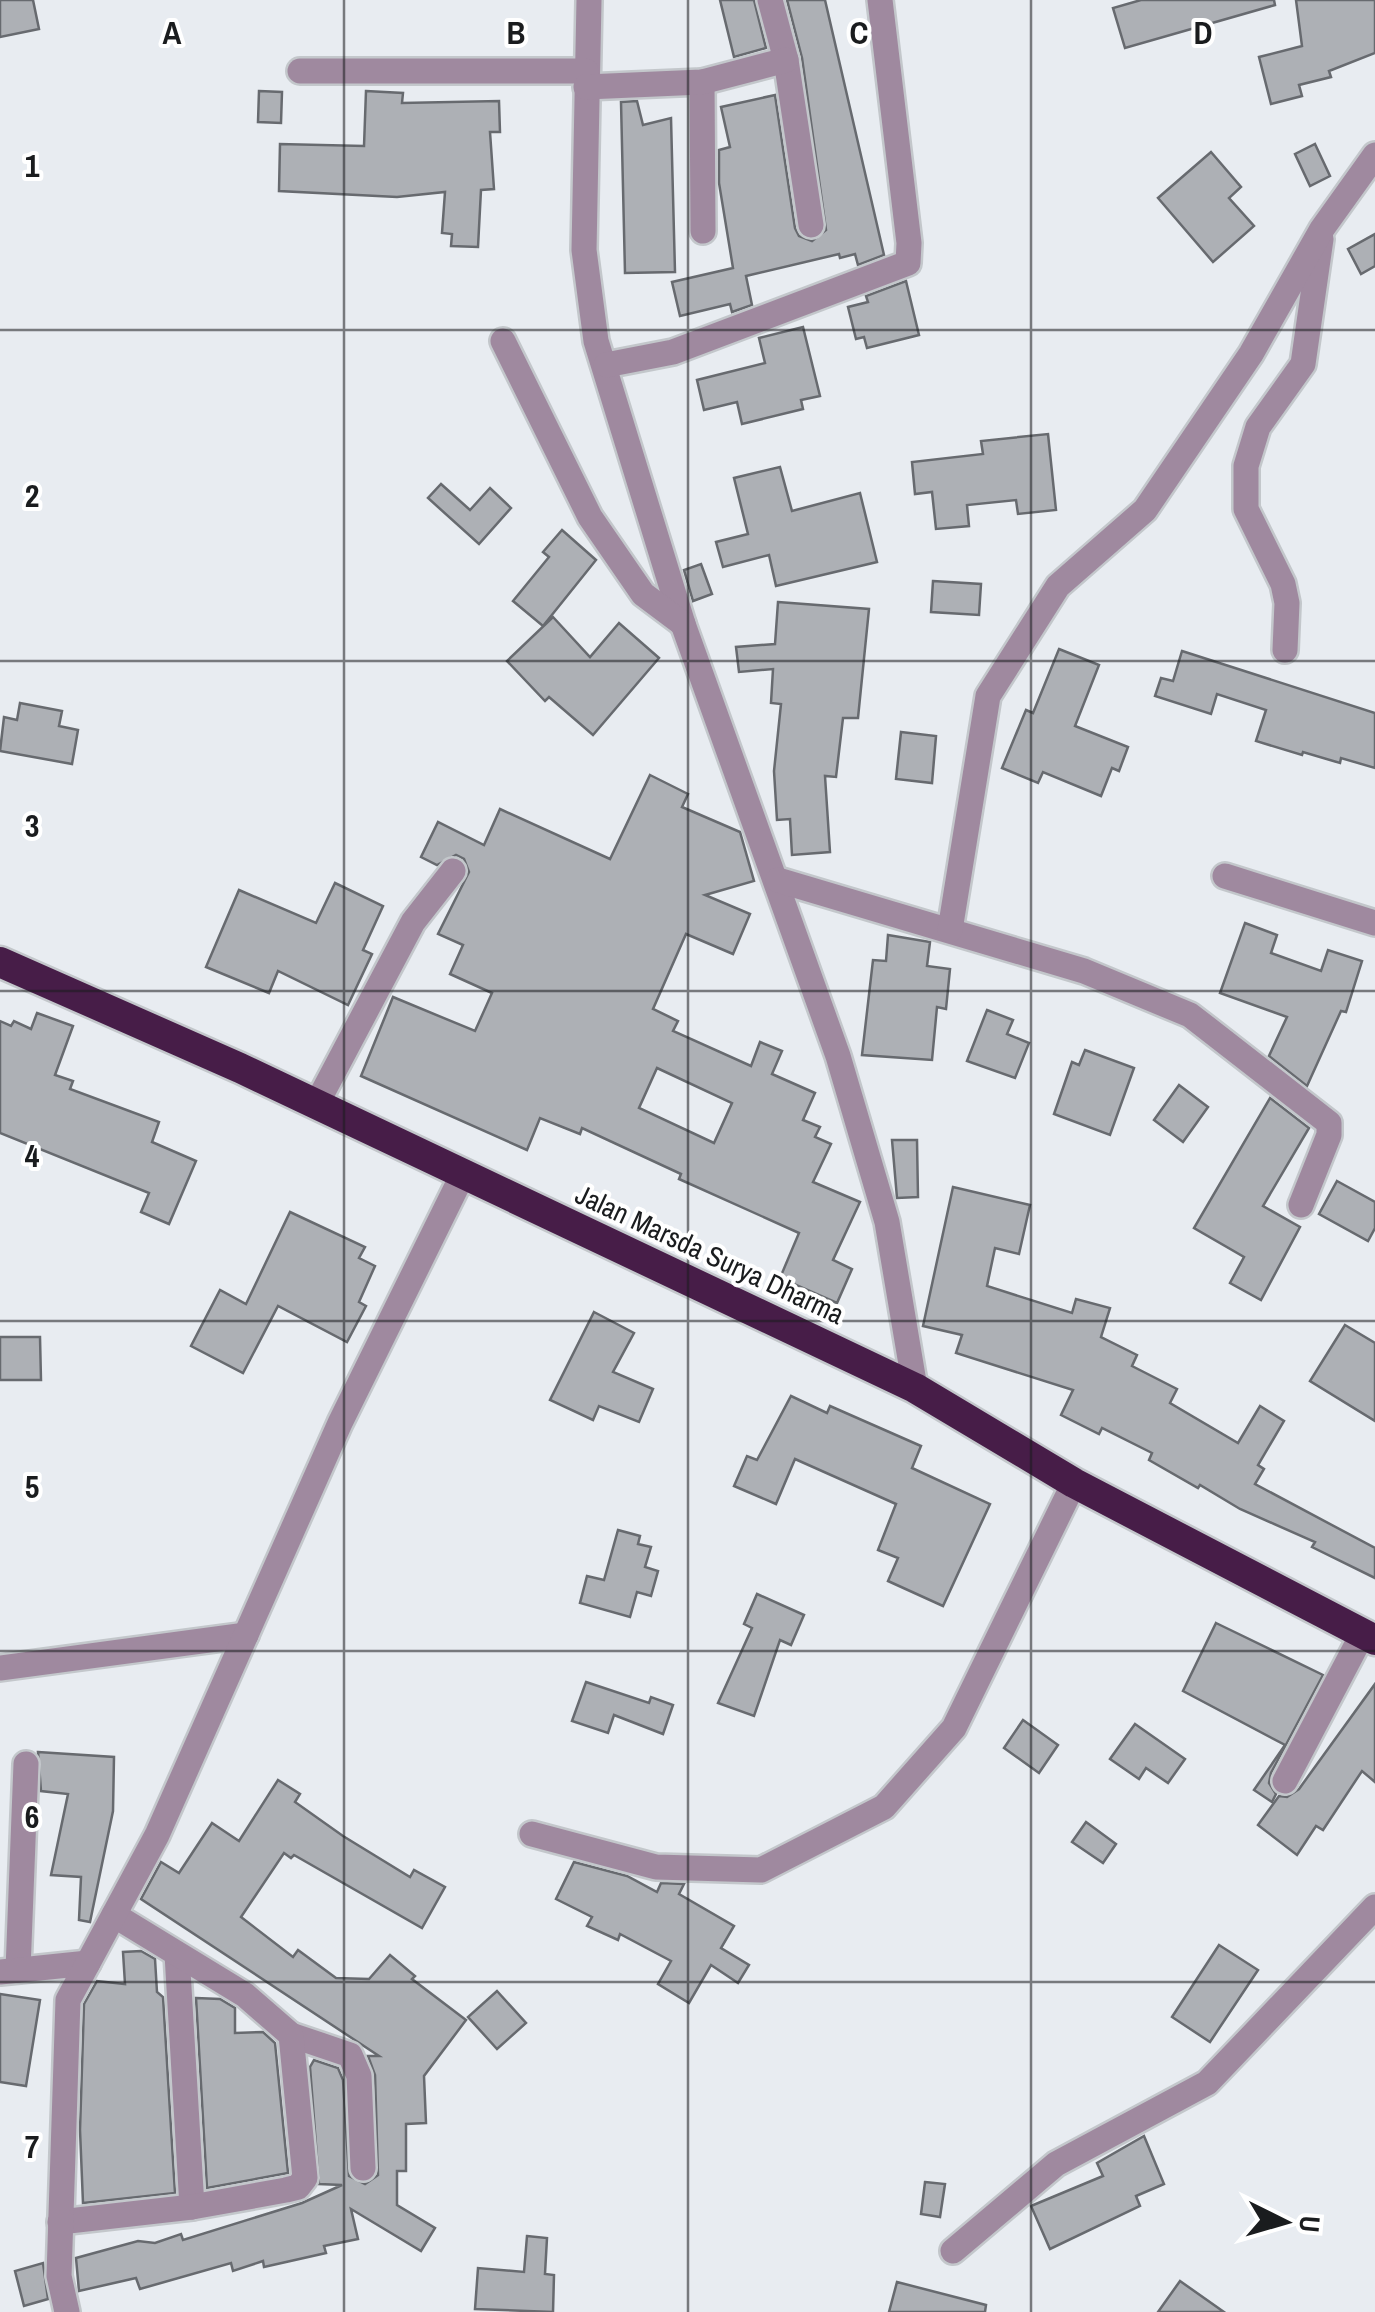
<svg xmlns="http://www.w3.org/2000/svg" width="1375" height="2312" viewBox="0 0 1375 2312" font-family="'Archivo Narrow',sans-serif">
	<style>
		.building { fill: #adb0b5; stroke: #676a6f; stroke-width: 2.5; fill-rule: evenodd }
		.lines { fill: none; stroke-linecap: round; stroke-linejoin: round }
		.minor-casing { stroke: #c3c7cb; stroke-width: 30 }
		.highway-casing { stroke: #c3c7cb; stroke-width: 35 }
		.minor { stroke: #9f899f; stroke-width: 25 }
		.highway { stroke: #471d48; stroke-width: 30 }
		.grid { fill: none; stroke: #1a1c1e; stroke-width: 2.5; stroke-opacity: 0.55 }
		.labels { text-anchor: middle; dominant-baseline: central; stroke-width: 8; stroke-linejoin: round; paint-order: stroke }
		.street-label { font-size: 28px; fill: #1a1c1e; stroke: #fff }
		.grid-label { font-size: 32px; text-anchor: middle; font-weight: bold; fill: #1a1c1e; stroke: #fff; stroke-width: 8; stroke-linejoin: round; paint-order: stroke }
	</style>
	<rect width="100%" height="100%" fill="#e8ecf1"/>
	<g class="building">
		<polygon points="0,0 33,0 39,29 0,37"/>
		<polygon points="720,0 754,0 766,48 734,57"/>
		<polygon points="787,0 825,0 884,255 858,265 855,254 840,258 839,254 746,276 752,305 732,312 730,304 680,316 672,282 733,268 719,183 719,150 730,147 721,107 775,95 795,228 799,236 812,241 826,230 802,58"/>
		<polygon points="1141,0 1274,0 1275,5 1125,48 1113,8"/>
		<polygon points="1296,0 1375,0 1375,53 1329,71 1331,77 1299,85 1302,96 1271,104 1259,57 1302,46"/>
		<polygon points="259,91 282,92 281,123 258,122"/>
		<polygon points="366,91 403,93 402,103 499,101 500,132 490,132 494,189 481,190 478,247 451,246 452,234 442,233 445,192 397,197 279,191 280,144 364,146"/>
		<polygon points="637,101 643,125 671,118 675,272 625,273 621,102"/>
		<polygon points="1315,144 1330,176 1310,186 1295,154"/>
		<polygon points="1211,152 1241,187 1229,198 1254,226 1213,262 1158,198"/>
		<polygon points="1375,234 1375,266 1361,274 1348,249"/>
		<polygon points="906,281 919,335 867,348 864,337 856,339 848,307 868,302 866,296"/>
		<polygon points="803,327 820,396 801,400 803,409 742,424 737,402 704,410 697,380 765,363 759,338"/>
		<polygon points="1048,434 1056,510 1018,514 1016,500 967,505 969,526 936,529 932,492 915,494 912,462 983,454 981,441"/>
		<polygon points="780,467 792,511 860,493 877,562 776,586 769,555 723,567 716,542 748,534 734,478"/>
		<polygon points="441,484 470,510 490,488 511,508 479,544 428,498"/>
		<polygon points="562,530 596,560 543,626 513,601 549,557 543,552"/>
		<polygon points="701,564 712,594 693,601 684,570"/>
		<polygon points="933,581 981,584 979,615 931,612"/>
		<polygon points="778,602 869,609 858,718 843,718 836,777 825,776 830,852 792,855 790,819 777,820 774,771 781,704 771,703 773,669 739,672 736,647 775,644"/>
		<polygon points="553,617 590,657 619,623 659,658 593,735 549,697 545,701 507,661"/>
		<polygon points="1059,649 1099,665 1075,726 1128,747 1119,771 1112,768 1101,796 1043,772 1038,783 1002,768 1026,710 1033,713"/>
		<polygon points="1182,651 1375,713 1375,768 1341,758 1340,763 1303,752 1302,755 1256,741 1266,710 1217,694 1211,714 1155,696 1161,678 1173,681"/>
		<polygon points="20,703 62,711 59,726 78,730 72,764 0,751 4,717 17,720"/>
		<polygon points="901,732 936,736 932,783 896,779"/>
		<path d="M650 775 688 794 682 807 740 832 754 881 705 895 750 914 733 954 686 934 653 1009 678 1021 673 1031 751 1066 760 1042 782 1051 772 1074 815 1093 803 1120 820 1127 815 1137 831 1144 813 1182 860 1202 833 1260 852 1269 837 1303 780 1278 799 1233 679 1179 681 1174 582 1128 580 1134 540 1118 527 1150 361 1076 393 997 475 1031 492 993 450 974 463 945 438 934 469 872 464 859 456 855 437 865 421 857 438 822 484 845 500 809 610 859ZM657 1068 732 1103 714 1143 639 1108Z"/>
		<polygon points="335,883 383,906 363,950 372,954 348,1005 278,971 269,993 206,967 239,890 316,923"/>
		<polygon points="1245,923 1277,935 1271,953 1321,971 1328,950 1362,961 1346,1012 1341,1011 1307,1086 1269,1056 1287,1017 1220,993"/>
		<polygon points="888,935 930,942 927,966 950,969 946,1009 937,1007 932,1060 862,1055 873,960 886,961"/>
		<polygon points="987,1010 1013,1020 1007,1034 1029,1043 1015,1078 967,1061"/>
		<polygon points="37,1013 73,1026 55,1075 73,1081 70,1089 159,1122 152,1142 196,1161 169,1224 141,1212 149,1193 0,1133 0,1021 11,1026 14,1021 31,1029"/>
		<polygon points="1085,1050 1134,1068 1110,1135 1054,1114 1072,1062 1079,1065"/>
		<polygon points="1179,1085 1208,1107 1183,1142 1154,1120"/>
		<polygon points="1270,1098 1309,1128 1263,1206 1300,1227 1261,1300 1230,1283 1244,1257 1194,1228"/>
		<polygon points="892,1140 917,1140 918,1197 897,1198"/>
		<polygon points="1337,1181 1375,1202 1375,1228 1368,1241 1319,1214"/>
		<polygon points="953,1187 1030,1205 1019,1254 995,1248 987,1286 1072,1313 1076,1299 1110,1308 1101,1337 1137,1355 1132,1366 1177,1389 1170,1403 1238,1443 1260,1406 1284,1421 1258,1465 1264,1469 1255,1484 1375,1548 1375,1578 1312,1547 1315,1542 1240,1509 1200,1485 1198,1488 1149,1460 1152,1453 1102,1428 1099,1434 1061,1415 1073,1390 956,1353 962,1335 923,1326"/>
		<polygon points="290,1212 365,1247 359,1258 375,1266 359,1302 366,1306 347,1342 278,1306 243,1373 191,1346 220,1290 246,1304"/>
		<polygon points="594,1312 634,1333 613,1372 653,1389 639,1422 599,1406 593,1420 550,1400"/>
		<polygon points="1345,1325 1375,1343 1375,1421 1310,1381"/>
		<polygon points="0,1337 40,1337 41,1380 0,1380"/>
		<polygon points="791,1396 827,1413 830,1406 921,1446 912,1468 990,1504 943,1606 888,1581 898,1558 878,1550 896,1504 795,1459 776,1504 734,1486 747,1456 757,1460"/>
		<polygon points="618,1530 640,1536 638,1544 651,1547 645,1567 658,1571 651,1596 637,1592 630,1617 580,1603 587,1576 604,1580"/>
		<polygon points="757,1594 804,1615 791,1645 780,1640 754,1716 718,1703 752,1628 744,1624"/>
		<polygon points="1216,1623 1323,1675 1271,1773 1269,1783 1276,1794 1272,1802 1254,1790 1285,1745 1183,1691"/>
		<polygon points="586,1682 649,1703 651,1697 673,1705 663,1734 614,1715 608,1733 572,1721"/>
		<polygon points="1375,1684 1375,1782 1362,1771 1323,1830 1316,1826 1297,1855 1258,1825 1279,1796 1287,1797 1299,1789"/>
		<polygon points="1023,1720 1058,1745 1039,1773 1004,1748"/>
		<polygon points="1135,1724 1185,1759 1168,1783 1146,1768 1139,1779 1110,1759"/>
		<polygon points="38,1752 114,1757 113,1811 90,1922 79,1920 81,1877 51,1875 68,1794 41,1791"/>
		<polygon points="278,1780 300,1794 295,1802 343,1836 410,1877 414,1870 445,1887 422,1928 294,1855 291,1858 284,1853 241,1917 293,1957 298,1950 336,1978 369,1979 390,1955 415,1976 412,1979 466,2020 424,2076 426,2123 406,2124 406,2171 397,2171 397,2205 435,2228 421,2251 351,2209 358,2239 324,2246 326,2253 264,2267 263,2261 233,2271 231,2263 140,2289 136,2278 79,2291 76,2258 138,2241 155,2243 181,2234 183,2240 302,2203 342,2185 319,2184 310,2067 314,2060 338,2068 343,2080 349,2176 365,2184 378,2175 375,2075 368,2056 379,2056 141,1899 161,1862 179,1873 212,1823 239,1841"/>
		<polygon points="1086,1822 1116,1844 1103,1863 1072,1842"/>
		<polygon points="574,1862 627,1876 657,1892 661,1883 684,1884 679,1894 734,1926 721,1948 749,1965 738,1983 711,1965 689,2003 658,1984 671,1961 620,1934 618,1940 587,1926 592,1917 556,1899"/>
		<polygon points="1219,1945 1258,1970 1210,2042 1172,2017"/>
		<polygon points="141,1951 155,1959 157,1992 163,1997 175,2193 83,2203 80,2130 84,2004 97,1981 125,1984 123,1952"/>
		<polygon points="497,1991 526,2023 497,2049 468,2017"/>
		<polygon points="0,1994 40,2000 26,2086 0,2082"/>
		<polygon points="196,1998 220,1999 235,2008 235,2033 263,2032 275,2043 288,2173 207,2188"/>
		<polygon points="1144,2136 1164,2184 1136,2196 1140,2206 1050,2249 1031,2206 1103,2176 1097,2163"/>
		<polygon points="925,2182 945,2184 940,2217 921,2214"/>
		<polygon points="527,2236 547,2238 545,2274 554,2275 553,2312 475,2309 478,2268 524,2272"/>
		<polygon points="43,2263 48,2299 24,2306 15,2271"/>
		<polygon points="1180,2281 1224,2312 1158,2312"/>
		<polygon points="897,2282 986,2305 985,2312 889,2312"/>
	</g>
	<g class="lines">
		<defs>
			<g id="minor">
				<polyline points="589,0 584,250 596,341 683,624 838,1056 887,1222 915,1388"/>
				<polyline points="770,0 786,60 811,225"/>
				<polyline points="300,71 586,71"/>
				<polyline points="702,82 703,231"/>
				<polyline points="586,87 702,82 786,60"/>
				<polyline points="503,341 590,517 643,594 683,624"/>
				<polyline points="606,365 673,352 908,263 909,243 880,0"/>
				<polyline points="1285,650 1287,603 1283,584 1246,509 1246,466 1258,427 1303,364 1321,239"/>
				<polyline points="1225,876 1375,923"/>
				<polyline points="778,880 1084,971 1190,1015 1329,1123 1329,1135 1301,1205"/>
				<polyline points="950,930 988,696 1058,586 1145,510 1251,354 1322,229 1375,155"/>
				<polyline points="316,1105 413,922 453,871"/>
				<polyline points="0,1668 246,1635"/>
				<polyline points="1285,1781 1363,1633"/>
				<polyline points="532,1834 656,1867 761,1870 884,1807 954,1728 1074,1483"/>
				<polyline points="177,1954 192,2207"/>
				<polyline points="18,1970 26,1764"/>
				<polyline points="0,1972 88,1963"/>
				<polyline points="291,2035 350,2055 359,2076 363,2168"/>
				<polyline points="60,2222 192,2207 286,2190 298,2187 305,2178 291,2035 245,1995 114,1915"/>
				<polyline points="953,2251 1056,2164 1207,2083 1375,1907"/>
				<polyline points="67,2312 59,2276 68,2000 157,1835 340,1423 464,1172"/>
			</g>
			<polyline id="highway" points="0,962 240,1068 915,1388 1074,1483 1375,1640"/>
		</defs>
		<use href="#minor" class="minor-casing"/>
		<use href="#highway" class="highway-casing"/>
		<use href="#minor" class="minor"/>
		<use href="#highway" class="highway"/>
	</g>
	<path class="grid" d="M344 0V2312M688 0V2312M1031 0V2312M0 330H1375M0 661H1375M0 991H1375M0 1321H1375M0 1651H1375M0 1982H1375"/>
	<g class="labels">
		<g class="street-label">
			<text transform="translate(710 1254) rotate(25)">Jalan Marsda Surya Dharma</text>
		</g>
	</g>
	<g class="grid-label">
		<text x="172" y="44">A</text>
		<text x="516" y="44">B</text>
		<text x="859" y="44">C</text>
		<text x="1203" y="44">D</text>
		<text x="32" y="177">1</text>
		<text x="32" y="507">2</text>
		<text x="32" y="837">3</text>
		<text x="32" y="1167">4</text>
		<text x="32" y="1498">5</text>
		<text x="32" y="1828">6</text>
		<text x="32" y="2158">7</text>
	</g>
	<g transform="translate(1285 2222) rotate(95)" stroke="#ffffff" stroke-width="8" paint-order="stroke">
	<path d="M0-8L18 38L0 25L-18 38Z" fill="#1a1c1e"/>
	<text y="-15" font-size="28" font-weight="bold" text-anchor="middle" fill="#1a1c1e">U</text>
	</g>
</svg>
